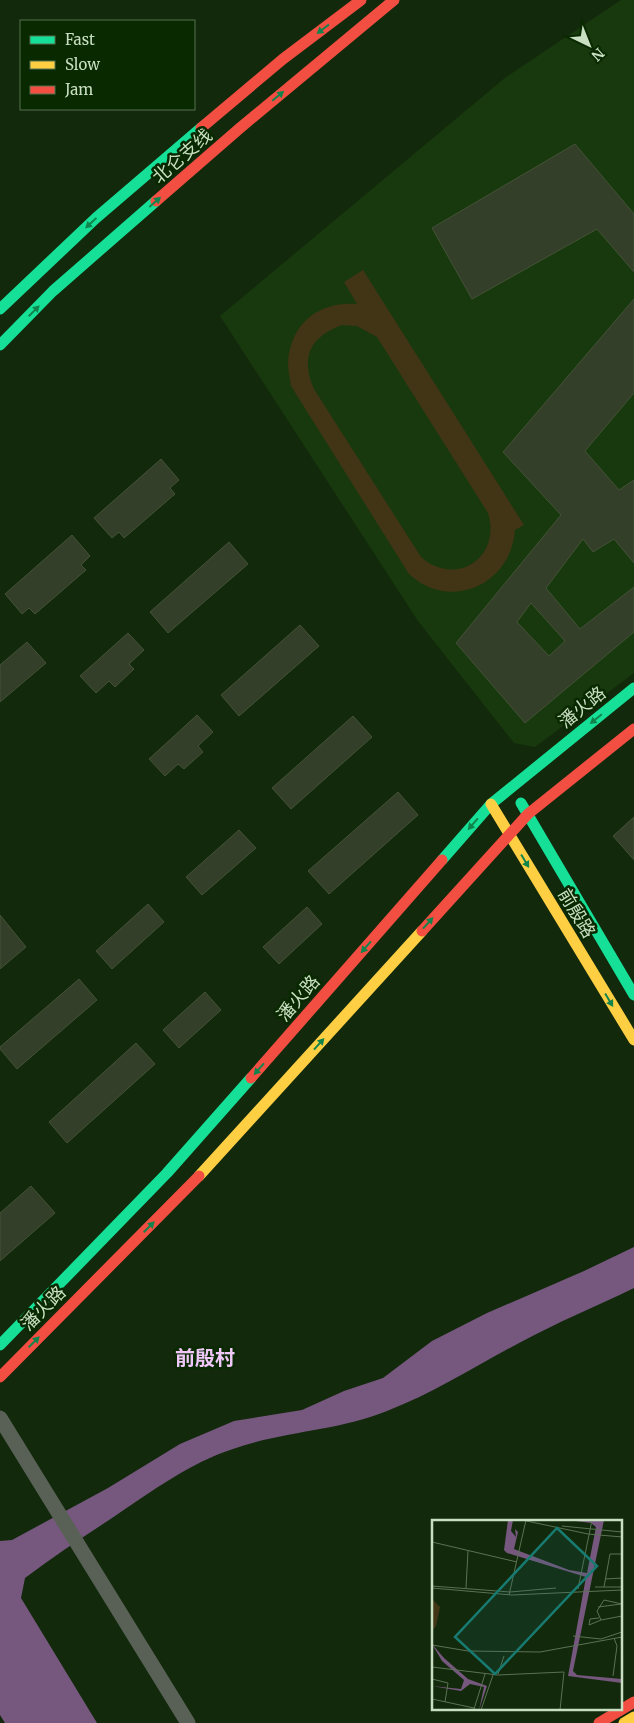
<svg xmlns="http://www.w3.org/2000/svg" width="634" height="1723" viewBox="0 0 634 1723" font-family="Merriweather,'Noto Sans SC',serif">
	<style>
		.built { fill: #18390d }
		.green { fill: #423516; fill-rule: evenodd }
		.water { fill: #76587f }
		.building { fill: #333f28; stroke: #445237; fill-rule: evenodd }
		.lines { fill: none; stroke-linecap: round; stroke-linejoin: round }
		.street { stroke: #596157; stroke-width: 15 }
		.fast { stroke: #16e098; stroke-width: 11 }
		.slow { stroke: #ffcf43; stroke-width: 11 }
		.jam { stroke: #f24e42; stroke-width: 11 }
		.oneway { fill: #10844c }
		.labels { text-anchor: middle; dominant-baseline: central; stroke-width: 5; stroke-linejoin: round; paint-order: stroke }
		.street-label { font-size: 18px; fill: #c8dfc1; stroke: #092901 }
		.quarter-label { font-size: 20px; font-weight: bold; fill: #efc7f9; stroke: #092901 }
		.inset-road { fill: none; stroke: #5b7254; stroke-width: 1 }
		.view { fill: #187b72; fill-opacity: 0.15; stroke: #187b72; stroke-width: 2.5 }
		.inset-edge { fill: none; stroke: #c8dfc1; stroke-width: 2.5 }
	</style>
	<rect width="100%" height="100%" fill="#12290c"/>
	<polygon class="built" points="621,0 634,0 634,673 535,747 514,743 418,621 220,316 506,77"/>
	<path class="green" d="M363 270 524 525 515 530C511 585 450 612 409 574L291 386C290 378 288 370 288 362 291 323 319 301 357 304L344 282ZM342 325 357 326 377 337 488 513C502 557 456 588 421 557L314 389C300 357 310 337 342 325Z"/>
	<path class="water" d="M634 1247V1288C597 1306 558 1322 521 1342 477 1365 434 1393 387 1411 338 1431 283 1431 233 1449 190 1463 152 1491 115 1516 85 1536 54 1556 25 1578L21 1598 97 1723H5L0 1715V1541L12 1540 108 1488 180 1444 234 1421 302 1410 344 1391 383 1378 432 1341 487 1313 584 1271Z"/>
	<g class="building">
		<polygon points="575,144 634,214 634,272 597,229 472,299 432,228"/>
		<path d="M634 299V393L585 451 619 490 634 480V563L614 539 593 552 583 539 546 588 580 629 634 587V632L525 723 456 643 561 515 503 452ZM531 603 565 641 549 656 517 622Z"/>
		<polygon points="161,459 179,480 170,488 175,494 124,538 119,532 112,538 94,518"/>
		<polygon points="72,535 90,556 81,565 86,570 35,614 29,608 22,614 5,594"/>
		<polygon points="229,542 248,564 168,633 150,612"/>
		<polygon points="300,625 319,646 239,716 221,695"/>
		<polygon points="128,633 144,650 129,664 134,669 115,687 109,681 96,693 80,676"/>
		<polygon points="27,642 46,663 0,702 0,665"/>
		<polygon points="197,715 213,732 198,746 203,752 184,769 178,764 165,776 149,759"/>
		<polygon points="353,716 372,737 291,809 272,788"/>
		<polygon points="398,792 418,815 329,894 308,871"/>
		<polygon points="634,817 634,860 613,836"/>
		<polygon points="239,830 256,848 202,895 186,877"/>
		<polygon points="148,904 164,922 112,969 96,951"/>
		<polygon points="307,907 322,924 279,964 263,947"/>
		<polygon points="0,915 26,947 0,969"/>
		<polygon points="79,979 97,1000 17,1069 0,1049 0,1047"/>
		<polygon points="205,992 221,1010 179,1048 163,1030"/>
		<polygon points="136,1043 155,1064 67,1143 49,1122"/>
		<polygon points="31,1186 55,1213 0,1261 0,1213"/>
	</g>
	<g class="lines">
		<polyline class="street" points="0,1418 188,1723"/>
		<g class="fast">
			<polyline points="0,309 96,218 201,128"/>
			<polyline points="0,345 53,291 156,201"/>
			<polyline points="521,803 634,995"/>
			<polyline points="442,860 491,804 634,688"/>
			<polyline points="0,1345 167,1173 251,1078"/>
		</g>
		<g class="slow">
			<polyline points="491,804 634,1040"/>
			<polyline points="199,1176 422,931"/>
			<polyline points="624,1723 634,1717"/>
		</g>
		<g class="jam">
			<polyline points="201,128 283,59 361,0"/>
			<polyline points="156,201 240,128 394,0"/>
			<polyline points="422,931 528,814 634,729"/>
			<polyline points="251,1078 442,860"/>
			<polyline points="0,1377 199,1176"/>
			<polyline points="599,1723 634,1702"/>
		</g>
	</g>
	<defs><path id="oneway-solid" d="M-6-.8H1V-3.2L6.5 0L1 3.2V.8H-6Z" transform="scale(1.25)"/></defs>
	<g class="oneway">
		<use href="#oneway-solid" transform="translate(323 29) rotate(143)"/>
		<use href="#oneway-solid" transform="translate(278 96) rotate(-40)"/>
		<use href="#oneway-solid" transform="translate(155 202) rotate(-41)"/>
		<use href="#oneway-solid" transform="translate(91 223) rotate(137)"/>
		<use href="#oneway-solid" transform="translate(34 311) rotate(-45)"/>
		<use href="#oneway-solid" transform="translate(596 719) rotate(141)"/>
		<use href="#oneway-solid" transform="translate(473 824) rotate(131)"/>
		<use href="#oneway-solid" transform="translate(525 861) rotate(59)"/>
		<use href="#oneway-solid" transform="translate(428 923) rotate(-48)"/>
		<use href="#oneway-solid" transform="translate(366 947) rotate(131)"/>
		<use href="#oneway-solid" transform="translate(609 1000) rotate(59)"/>
		<use href="#oneway-solid" transform="translate(319 1044) rotate(-48)"/>
		<use href="#oneway-solid" transform="translate(259 1069) rotate(131)"/>
		<use href="#oneway-solid" transform="translate(149 1227) rotate(-45)"/>
		<use href="#oneway-solid" transform="translate(34 1342) rotate(-45)"/>
	</g>
	<g class="labels">
		<g class="street-label">
			<text transform="translate(182 156) rotate(-41)">北仑支线</text>
			<text transform="translate(582 707) rotate(-39)">潘火路</text>
			<text transform="translate(577 913) rotate(59)">前殷路</text>
			<text transform="translate(298 998) rotate(-49)">潘火路</text>
			<text transform="translate(43 1308) rotate(-45)">潘火路</text>
		</g>
		<g class="quarter-label">
			<text x="205" y="1357">前殷村</text>
		</g>
	</g>
	<g transform="translate(432 1520)">
		<rect width="190" height="190" fill="#12290c"/>
		<path d="M0 79 8 87 4 106 0 111Z" fill="#423516"/>
		<path d="M76 0H81L79 11 84 17 83 9 86 12 82 29 137 50 155 53 164 7 159 3 136 0H172L141 151 145 155 190 159V163L136 156 154 57 75 33 72 30ZM0 124 12 138 36 159 55 166 47 190 52 167 38 164 29 171 0 166 29 169 32 160 10 141Z" fill="#76587f"/>
		<path class="inset-road" d="M90 0 156 14 190 17M130 6 190 12M0 22 85 42M173 59 190 58M0 66 78 72 124 68M163 67H190M172 67 178 34H190M0 68 80 75 190 70M34 68 36 31M146 69 160 0M77 75 94 0M190 84 172 80 165 91 169 100 190 96M166 87 189 84M167 98 158 99 157 105 169 100M141 116 169 119 190 112M0 125 36 131 108 132 190 117M0 147 66 155 132 152 128 190M66 154 72 136M181 156 185 126 182 118M0 159 16 163 13 182M0 179 42 188M42 189 53 154M49 190 61 155"/>
		<path class="view" d="M125 8 165 46 63 154 23 117Z"/>
		<rect width="190" height="190" class="inset-edge"/>
	</g>
	<rect x="20" y="20" width="175" height="90" fill="#092901" stroke="#55724e"/>
	<rect x="30" y="36" width="25" height="8" fill="#16e098" stroke="#55724e"/>
	<text x="65" y="45" font-size="15" fill="#c8dfc1">Fast</text>
	<rect x="30" y="61" width="25" height="8" fill="#ffcf43" stroke="#55724e"/>
	<text x="65" y="70" font-size="15" fill="#c8dfc1">Slow</text>
	<rect x="30" y="86" width="25" height="8" fill="#f24e42" stroke="#55724e"/>
	<text x="65" y="95" font-size="15" fill="#c8dfc1">Jam</text>
	<g transform="translate(589 45) rotate(137)" stroke="#092901" stroke-width="4" paint-order="stroke">
	<path d="M0-4L9 19L0 12L-9 19Z" fill="#c8dfc1"/>
	<text y="-8" font-size="14" font-weight="bold" text-anchor="middle" fill="#c8dfc1">N</text>
	</g>
</svg>
